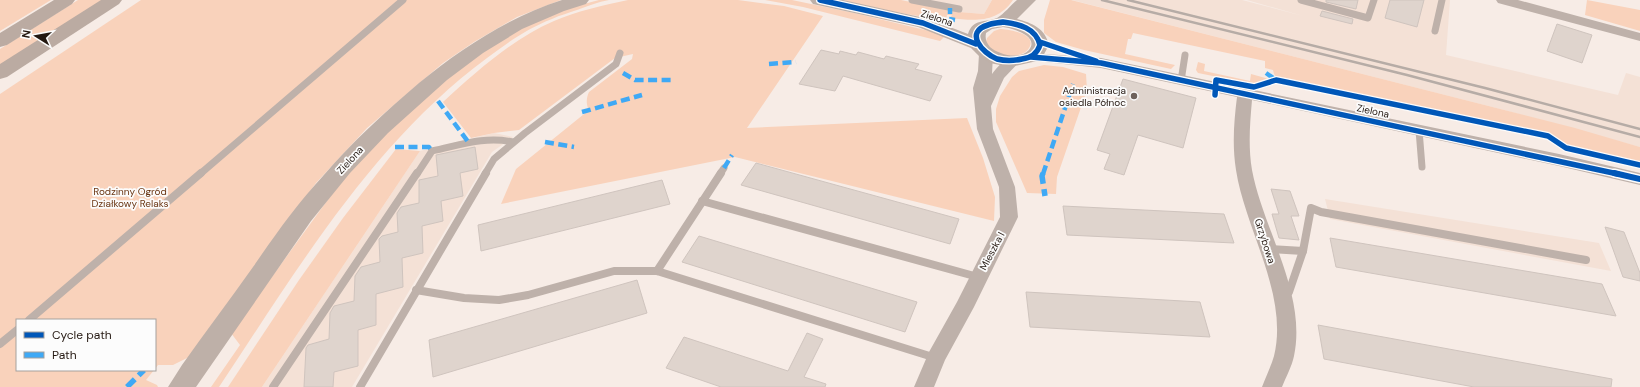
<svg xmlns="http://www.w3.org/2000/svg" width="1640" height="387" viewBox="0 0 1640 387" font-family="'DM Sans',sans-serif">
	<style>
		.built { fill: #f4e1d6 }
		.green { fill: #f9d2bb }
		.building { fill: #dfd4cd; stroke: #cfc4be }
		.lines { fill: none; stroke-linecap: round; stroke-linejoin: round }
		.lane-far1 { stroke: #beb1aa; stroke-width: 7 }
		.lane { stroke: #beb1aa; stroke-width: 8 }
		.street { fill: #beb1aa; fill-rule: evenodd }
		.secondary { fill: #beb0a8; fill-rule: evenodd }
		.highway { fill: #bbaba2; fill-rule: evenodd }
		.rail { stroke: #b6aca6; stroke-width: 2.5 }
		.quiet-far1 { stroke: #3fa9f5; stroke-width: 4.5; stroke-dasharray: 9 4.5; stroke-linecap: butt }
		.quiet { stroke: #3fa9f5; stroke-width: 5.5; stroke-dasharray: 11 5.5; stroke-linecap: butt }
		.cycleway-far1-casing { stroke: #fcfcfc; stroke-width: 8 }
		.cycleway-casing { stroke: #fcfcfc; stroke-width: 9 }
		.cycleway-far1 { stroke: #0057b8; stroke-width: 5.5 }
		.cycleway { stroke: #0057b8; stroke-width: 6 }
		.poi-dot { fill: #6e625c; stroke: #fcfcfc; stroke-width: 1.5 }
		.labels { text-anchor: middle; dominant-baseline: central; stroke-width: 3.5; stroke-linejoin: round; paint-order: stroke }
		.street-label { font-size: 10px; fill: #241811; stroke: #fcfcfc }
		.poi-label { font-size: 10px; fill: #241811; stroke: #fcfcfc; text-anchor: end }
		.park-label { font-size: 10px; fill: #693411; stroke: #fcfcfc }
	</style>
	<rect width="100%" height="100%" fill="#f7ece6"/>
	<g class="built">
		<polygon points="911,0 992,0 984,14 959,12"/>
		<polygon points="1072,0 1242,0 1303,16 1247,0 1450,0 1446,55 1618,95 1626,73 1640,77 1640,147 1504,110"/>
		<polygon points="494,133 513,137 492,152 352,387 262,387 420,151"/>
		<polygon points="1325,199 1599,243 1611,271 1330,219"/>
	</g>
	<g class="green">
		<polygon points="0,0 51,0 0,31"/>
		<polygon points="78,0 105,0 0,67 0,49"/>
		<polygon points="141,0 561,0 517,17 474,42 443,63 367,128 316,183 189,357 173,365 158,365 155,369 155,320 17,320 17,370 154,370 146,380 157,385 158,387 0,387 0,94"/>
		<path d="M599 0H609C598 2 588 6 577 10 569 13 560 15 552 19 528 28 507 43 487 58 372 143 297 270 219 387H211L240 345 231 333 332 194 356 163 397 123 441 83 500 38 550 13Z"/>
		<path d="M628 0H738L784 6 823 16 747 128 967 118 983 158 995 197 994 221 735 157 501 204 516 169 589 110C586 105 586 98 589 92L632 59 633 54 615 58 519 130 494 133 471 138 443 102C476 72 512 39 554 21 577 11 604 5 628 0Z"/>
		<polygon points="765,0 792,0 854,13 946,35 940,41 803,7"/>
		<path d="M842 0H901L959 12 984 14 992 0H1013C997 23 976 21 950 18L952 15H947L946 20C911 16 876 8 842 0Z"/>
		<polygon points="1050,0 1071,0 1575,128 1640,147 1640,162 1567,145 1549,133 1277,78 1274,74 1273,70 1265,68 1265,61 1133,33 1131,39 1128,39 1125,54 1175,65 1171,69 1084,50 1056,42 1044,33 1044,20"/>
		<polygon points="1587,0 1640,10 1640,31 1585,15"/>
		<path d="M1000 29C1008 29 1038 34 1029 48 1023 59 1000 57 992 50 990 48 988 45 986 42L987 38 994 31Z"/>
		<polygon points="1198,62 1205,64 1204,71 1250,81 1251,74 1269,79 1253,84 1198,73 1196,70"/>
		<polygon points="1044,65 1063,67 1086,74 1087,90 1057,177 1056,194 1027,193 996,122 996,109 1000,96 1012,77 1019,71"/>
		<polygon points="396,149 420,151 262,387 228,387 299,280 343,218"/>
	</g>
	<g class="building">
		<polygon points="1326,0 1358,0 1356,9 1326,2"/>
		<polygon points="1390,0 1424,0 1417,27 1385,18"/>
		<polygon points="1322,11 1353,19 1352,24 1320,16"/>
		<polygon points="1557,24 1592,35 1582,63 1547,51"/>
		<polygon points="821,50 839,54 840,51 856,55 858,52 884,59 886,56 919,64 915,69 942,76 930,101 843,76 835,91 799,84"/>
		<polygon points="1123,79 1196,98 1183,148 1138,135 1124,175 1104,169 1110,154 1097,150"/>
		<polygon points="475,147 478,169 460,173 463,196 441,201 443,221 422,226 423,253 402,258 403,287 376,294 376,325 358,330 358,366 334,372 333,387 304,387 306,348 308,345 329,339 330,313 334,306 354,301 355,276 361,267 380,262 379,239 382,236 398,232 397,213 401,207 419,203 419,180 438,176 436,155"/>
		<polygon points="756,163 959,219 950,244 741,185"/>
		<polygon points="662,180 670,204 481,251 478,225"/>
		<polygon points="1271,189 1290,191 1299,216 1291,216 1299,240 1279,238 1272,214 1279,214"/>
		<polygon points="1063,206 1224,214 1234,243 1067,235"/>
		<polygon points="1605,227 1624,232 1640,273 1640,281 1623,277"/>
		<polygon points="699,236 917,302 905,332 682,262"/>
		<polygon points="1330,238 1602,284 1616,316 1336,267"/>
		<polygon points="637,280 647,313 433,377 429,340"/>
		<polygon points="1026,292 1200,302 1210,337 1030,327"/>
		<polygon points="1318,325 1612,379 1611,387 1474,387 1324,359"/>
		<polygon points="807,333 823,339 804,377 826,384 825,387 721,387 666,368 684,337 788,371"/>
	</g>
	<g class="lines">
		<g class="lane-far1">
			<polyline points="912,0 959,9"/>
			<polyline points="1301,0 1368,18 1374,0"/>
			<polyline points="1435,31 1442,0"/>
			<polyline points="1181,81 1185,55"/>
			<polyline points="1419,130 1422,167"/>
			<polyline points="200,174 403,0"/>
			<path d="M417 174 432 151C461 145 484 136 513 142"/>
			<polyline points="485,174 494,159 525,133 616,64 620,53"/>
			<polyline points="720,174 724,168"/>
		</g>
		<g class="lane">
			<polyline points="702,201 978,277"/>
			<polyline points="1269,249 1303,251 1311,208 1321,212 1586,260"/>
			<polyline points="657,271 721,173"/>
			<polyline points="416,290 464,298 499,300 528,295 614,271 657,271 936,358"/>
			<polyline points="1285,297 1289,292 1303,251"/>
			<polyline points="29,320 201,173"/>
			<polyline points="0,344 17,330"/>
			<polyline points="273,387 417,173"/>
			<polyline points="360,387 486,173"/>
		</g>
		<g class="street">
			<polygon points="1496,0 1518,0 1640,33 1640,41 1498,3"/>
			<path d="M986 50 991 51 993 54 992 74C998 66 1007 55 1018 58L1020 61 1004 78 991 106 993 129 1015 187 1018 217 974 307 945 360 934 387H914L929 352 957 302 1000 217 999 187 977 129 973 88 978 71 979 54 981 51Z"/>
			<path d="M1031 53 1101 58 1559 154 1640 173V185L1559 166 1252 100C1250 123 1248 146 1252 170 1263 229 1307 294 1294 356 1292 366 1286 377 1282 387H1262C1266 377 1271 366 1274 356 1289 295 1245 229 1236 170 1232 145 1234 121 1237 97L1101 68 1026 60 1024 57 1026 54Z"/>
		</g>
		<g class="secondary">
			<path d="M562 0H589L586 4 564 11 522 29 483 53 447 80 388 133 350 173 311 221 196 387H168L182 365C205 332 230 300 253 267 275 235 297 204 323 176 352 142 385 112 419 83 462 48 509 17 562 0Z"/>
			<path d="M810 0H843L929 19 968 34C973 18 985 23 997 18 1004 14 1011 5 1017 0H1036L1017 19C1032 23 1045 28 1049 45L1043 56 1037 61 1010 67 990 63 980 57 971 48 918 27 813 4ZM1003 27C1012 28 1040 36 1029 50 1020 60 999 55 990 47 986 42 985 39 986 33L992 29Z"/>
		</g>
		<g class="highway">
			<polygon points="54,0 75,0 72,4 7,45 0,47 0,33"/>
			<polygon points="101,0 122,0 119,4 7,77 0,79 0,64"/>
		</g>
		<g class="rail">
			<polyline points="1102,0 1407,75 1640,137"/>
			<polyline points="1128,0 1485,88 1640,129"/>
		</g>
		<g class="quiet-far1">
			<polyline points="950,8 950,14"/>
			<polyline points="949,19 955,20"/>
			<polyline points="769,64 796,62"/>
			<polyline points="623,73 635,80 674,80"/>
			<polyline points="1266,73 1276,80"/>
			<polyline points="438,101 469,143"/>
			<polyline points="582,112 642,95"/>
			<polyline points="545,142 574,147"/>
			<polyline points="395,147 429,147 432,151"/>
			<polyline points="724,168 732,155"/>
			<polyline points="1043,174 1073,84"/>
		</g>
		<g class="quiet">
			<polyline points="1043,173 1042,176 1045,196"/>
			<polyline points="127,387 144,370"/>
		</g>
		<defs>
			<g id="cycleway-far1">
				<polyline points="820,0 923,23 976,44"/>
				<path d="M1003 22C1019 24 1036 28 1040 45 1037 54 1031 58 1022 59 1013 61 1005 61 997 59 982 53 964 32 988 25 992 23 998 23 1003 22Z"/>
				<polyline points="1040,42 1096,61"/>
				<polyline points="1031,57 1101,63 1618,174"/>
				<polyline points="1215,95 1216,80 1254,87 1276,80 1548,136 1566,148 1640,165"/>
			</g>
			<polyline id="cycleway" points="1614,173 1640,179"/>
		</defs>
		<use href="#cycleway-far1" class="cycleway-far1-casing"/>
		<use href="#cycleway" class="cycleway-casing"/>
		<use href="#cycleway-far1" class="cycleway-far1"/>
		<use href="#cycleway" class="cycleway"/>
	</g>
	<circle class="poi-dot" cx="1134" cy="96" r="4"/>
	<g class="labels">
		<g class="street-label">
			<text transform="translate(937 18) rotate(18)">Zielona</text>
			<text transform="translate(1373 111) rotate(12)">Zielona</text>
			<text transform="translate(350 160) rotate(-47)">Zielona</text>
			<text transform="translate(1265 241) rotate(72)">Grzybowa</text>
			<text transform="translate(992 251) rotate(-62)">Mieszka I</text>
		</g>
		<g class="poi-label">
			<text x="1126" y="90">Administracja<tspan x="1126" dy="12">osiedla Północ</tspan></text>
		</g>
		<g class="park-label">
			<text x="130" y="191">Rodzinny Ogród<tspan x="130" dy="12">Działkowy Relaks</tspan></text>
		</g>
	</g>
	<rect x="16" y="319" width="140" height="52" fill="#fcfcfc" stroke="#a6a19e"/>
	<rect x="24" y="332" width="20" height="6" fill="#0057b8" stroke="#a6a19e"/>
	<text x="52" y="339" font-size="12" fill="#241811">Cycle path</text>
	<rect x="24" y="352" width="20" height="6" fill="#3fa9f5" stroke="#a6a19e"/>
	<text x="52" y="359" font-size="12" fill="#241811">Path</text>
	<g transform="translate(36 36) rotate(281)" stroke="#fcfcfc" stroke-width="3" paint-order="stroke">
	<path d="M0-3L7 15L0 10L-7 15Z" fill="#241811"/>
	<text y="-6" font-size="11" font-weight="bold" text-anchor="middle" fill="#241811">N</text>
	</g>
</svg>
